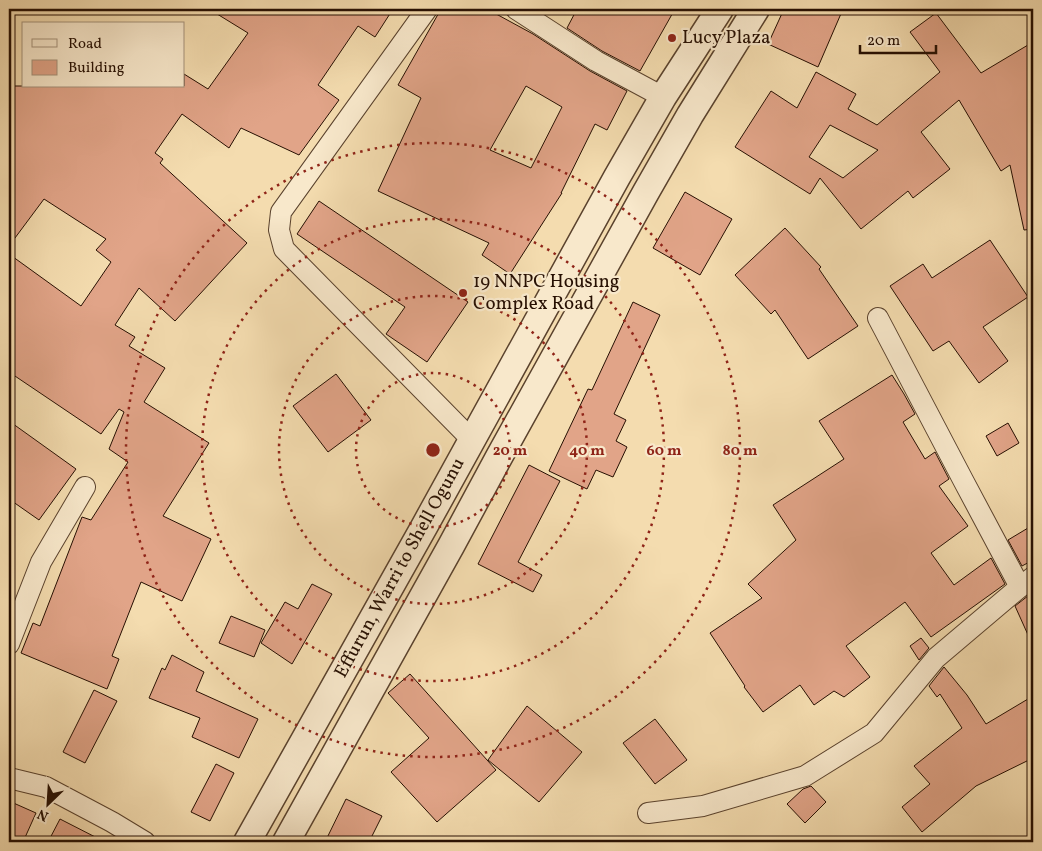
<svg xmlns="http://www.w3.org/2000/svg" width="1042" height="851" viewBox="0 0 1042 851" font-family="Vollkorn,serif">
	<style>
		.building { fill: #e1a488; stroke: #260f02; fill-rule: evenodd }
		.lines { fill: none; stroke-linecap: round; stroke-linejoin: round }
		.minor-casing { stroke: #5a422d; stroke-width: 22 }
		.tertiary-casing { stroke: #5a422d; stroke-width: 29 }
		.minor { stroke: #f8e8cb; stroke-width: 20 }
		.tertiary { stroke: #f8e8cb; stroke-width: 26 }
		.ring { fill: none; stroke: #8f2418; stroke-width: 2.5; stroke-dasharray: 2.5 5 }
		.poi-dot { fill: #8f2418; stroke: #f8e8cb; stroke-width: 2 }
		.labels { text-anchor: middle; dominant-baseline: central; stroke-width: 4.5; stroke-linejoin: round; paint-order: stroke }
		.poi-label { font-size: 19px; fill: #260f02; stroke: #f8e8cb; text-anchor: start }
		.street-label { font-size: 19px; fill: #260f02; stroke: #f8e8cb }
		.centre { fill: #8f2418; stroke: #f8e8cb; stroke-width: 2.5 }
		.ring-label { font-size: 15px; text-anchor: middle; font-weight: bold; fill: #8f2418; stroke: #f8e8cb; stroke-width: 4.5; stroke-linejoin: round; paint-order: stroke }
	</style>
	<rect width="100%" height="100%" fill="#f4dcaf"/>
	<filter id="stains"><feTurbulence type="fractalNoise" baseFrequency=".004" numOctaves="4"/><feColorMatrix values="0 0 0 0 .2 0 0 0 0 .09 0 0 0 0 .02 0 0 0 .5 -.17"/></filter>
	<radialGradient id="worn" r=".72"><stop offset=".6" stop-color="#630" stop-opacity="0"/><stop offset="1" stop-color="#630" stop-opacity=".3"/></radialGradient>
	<g class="building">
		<polygon points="209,9 393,9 375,37 358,26 318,85 339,100 299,155 241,128 229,148 182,114 155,153 163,159 160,163 247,243 175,321 139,288 115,325 135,337 129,346 165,368 144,402 209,443 163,516 211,539 182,601 141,582 112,656 119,659 107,689 21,653 33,623 40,626 82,517 91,520 128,462 109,449 124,412 119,409 101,434 9,372 9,254 81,306 111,262 96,250 106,239 44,199 9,246 9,86 184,86 184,74 208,89 248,33"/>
		<path d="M441 9H487L533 34 590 71 627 91 607 130 595 124 561 193H562L510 274 482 255 489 243 378 191 421 98 398 85ZM526 86 562 107 531 168 490 150Z"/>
		<polygon points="577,9 675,9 640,71 602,51 567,28"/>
		<polygon points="784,9 843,9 818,67 768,44"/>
		<path d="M936 13 981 73 1033 42V229L1024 230 1010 165 1001 171 959 100 921 132 950 169 913 198 908 191 861 229 820 178 810 194 735 147 771 91 797 108 816 72 856 94 848 109 877 125 940 72 910 32ZM830 125 878 150 843 178 809 157Z"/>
		<polygon points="685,192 732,219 700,275 653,248"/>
		<polygon points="319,201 468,302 427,362 386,334 405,307 297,234"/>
		<polygon points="785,228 821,267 819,269 858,326 808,359 775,310 771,314 735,275"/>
		<polygon points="990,240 1028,297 983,327 1008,361 979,383 949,341 933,351 890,286 923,264 932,278"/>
		<polygon points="633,302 660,315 614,414 626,420 616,441 627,447 613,477 596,470 587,489 549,471 588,389 592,390"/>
		<polygon points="336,374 371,420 328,452 293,406"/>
		<polygon points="892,375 904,394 915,414 903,422 925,459 935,452 949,479 939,486 968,526 931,553 954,585 991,558 1005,584 931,637 905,602 846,646 870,677 844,697 834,691 814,705 800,685 763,712 744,687 745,686 710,633 762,598 748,584 796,540 773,505 844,459 819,421"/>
		<polygon points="9,421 76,469 39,520 9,499"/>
		<polygon points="1008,423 1019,443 997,456 986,436"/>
		<polygon points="529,465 560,481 518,562 542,575 533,592 478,564"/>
		<polygon points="1033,525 1033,560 1022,566 1008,540"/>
		<polygon points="312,584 332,594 292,664 261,643 285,602 298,609"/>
		<polygon points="1033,592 1033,646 1015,606"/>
		<polygon points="231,616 265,630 254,657 219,643"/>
		<polygon points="921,638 929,648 919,660 910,646"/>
		<polygon points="172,655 204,672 196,691 258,719 239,758 192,737 200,718 149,698 162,668 165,670"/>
		<polygon points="944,667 967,695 986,724 1033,696 1033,758 976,786 922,832 902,807 930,784 914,766 962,728 940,694 937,697 929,686"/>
		<polygon points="410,674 496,770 437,822 391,772 429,738 388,693"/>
		<polygon points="94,690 117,701 85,763 63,752"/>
		<polygon points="527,706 582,752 539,802 488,760"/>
		<polygon points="655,719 687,760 655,784 623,743"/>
		<polygon points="216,764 234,773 210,821 191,812"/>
		<polygon points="811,786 826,802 805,823 787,804 803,789"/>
		<polygon points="346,799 382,816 369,842 325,842"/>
		<polygon points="9,801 36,813 23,842 9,842"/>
		<polygon points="60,819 105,842 48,842"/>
	</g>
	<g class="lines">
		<defs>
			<g id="minor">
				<polyline points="427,9 281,212 279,230 284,249 472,440"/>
				<polyline points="516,9 596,61 663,97"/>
				<polyline points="878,318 963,480 1020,587"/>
				<polyline points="9,644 41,562 85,487"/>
				<polyline points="9,778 46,787 112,822 145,842"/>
				<polyline points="648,813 703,806 805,776 874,733 936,658 1020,587 1033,577"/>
			</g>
			<g id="tertiary">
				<polyline points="247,842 424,527 617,177 663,97 720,9"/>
				<polyline points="286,842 451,546 499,457 646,192 690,115 756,9"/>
			</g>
		</defs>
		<use href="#minor" class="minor-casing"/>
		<use href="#tertiary" class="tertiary-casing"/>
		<use href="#minor" class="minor"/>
		<use href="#tertiary" class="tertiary"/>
	</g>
	<g class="ring">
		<circle cx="433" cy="450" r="77"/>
		<circle cx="433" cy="450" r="154"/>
		<circle cx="433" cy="450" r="231"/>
		<circle cx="433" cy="450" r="307"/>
	</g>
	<g class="poi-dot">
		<circle cx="672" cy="38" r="5"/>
		<circle cx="463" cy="293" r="5"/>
	</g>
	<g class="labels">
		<g class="poi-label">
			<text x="682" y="38">Lucy Plaza</text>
			<text x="473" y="282">19 NNPC Housing<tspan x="473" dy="22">Complex Road</tspan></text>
		</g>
		<g class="street-label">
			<text transform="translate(400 568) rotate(-61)">Effurun, Warri to Shell Ogunu</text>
		</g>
	</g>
	<circle cx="433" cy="450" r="8" class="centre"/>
	<g class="ring-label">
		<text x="510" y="455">20 m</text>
		<text x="587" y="455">40 m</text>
		<text x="664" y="455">60 m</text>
		<text x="740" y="455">80 m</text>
	</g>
	<rect width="1042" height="851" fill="none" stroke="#f4dcaf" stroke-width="30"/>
	<rect x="10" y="10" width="1022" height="831" fill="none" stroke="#260f02" stroke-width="2.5"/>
	<rect x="15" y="15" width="1012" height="821" fill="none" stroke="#260f02"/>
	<rect x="22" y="22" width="162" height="65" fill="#f8e8cb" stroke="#a4917b"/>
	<rect x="32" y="39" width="25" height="8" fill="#f8e8cb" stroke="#a4917b"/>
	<text x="68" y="48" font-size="15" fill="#260f02">Road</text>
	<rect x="32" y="60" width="25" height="15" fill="#e1a488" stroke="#a4917b"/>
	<text x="68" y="72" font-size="15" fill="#260f02">Building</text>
	<g transform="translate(48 804) rotate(205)" stroke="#f8e8cb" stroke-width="4" paint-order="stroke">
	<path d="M0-4L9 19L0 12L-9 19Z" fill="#260f02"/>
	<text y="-8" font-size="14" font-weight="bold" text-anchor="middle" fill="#260f02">N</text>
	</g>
	<path d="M860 45v8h76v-8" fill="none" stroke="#260f02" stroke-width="2.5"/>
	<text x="867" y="45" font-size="15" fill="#260f02" stroke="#f8e8cb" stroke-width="4" paint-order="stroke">20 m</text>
	<rect width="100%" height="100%" filter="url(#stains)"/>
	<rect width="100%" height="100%" fill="url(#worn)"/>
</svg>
